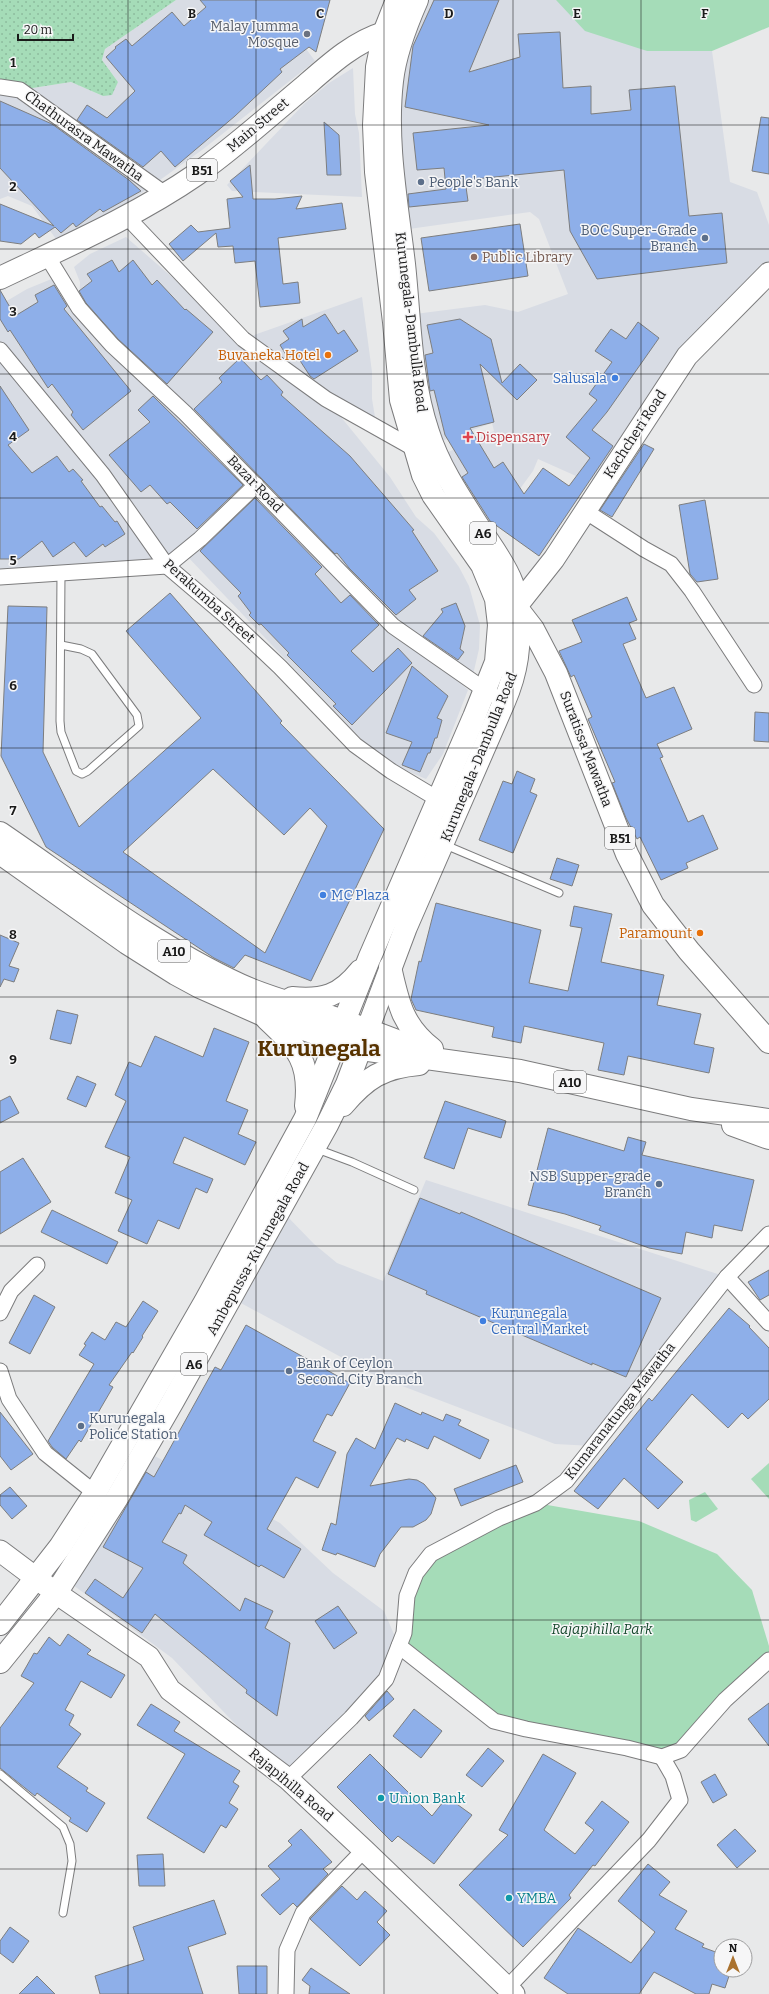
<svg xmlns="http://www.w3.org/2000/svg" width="769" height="1994" viewBox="0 0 769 1994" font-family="Bitter,serif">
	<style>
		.built { fill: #d8dce4 }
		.grass { fill: url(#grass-dots) }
		.green { fill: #a5dcb8 }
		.building { fill: #8eafe9; stroke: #7d7e7f; fill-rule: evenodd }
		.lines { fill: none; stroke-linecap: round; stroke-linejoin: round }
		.lane-casing { stroke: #7c7c7d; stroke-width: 9 }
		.street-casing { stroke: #7c7c7d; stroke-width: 17 }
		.secondary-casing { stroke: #7c7c7d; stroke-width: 23 }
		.primary-casing { stroke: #7c7c7d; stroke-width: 24 }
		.highway-casing { stroke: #7c7c7d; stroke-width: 24 }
		.lane { stroke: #fff; stroke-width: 7 }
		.street { stroke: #fff; stroke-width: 15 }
		.secondary { stroke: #fff; stroke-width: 21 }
		.primary { stroke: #fff; stroke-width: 22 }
		.highway { stroke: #fff; stroke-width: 22 }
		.grid { fill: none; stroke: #1a1a1a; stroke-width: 1; stroke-opacity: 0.55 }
		.worship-dot { fill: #6b7280; stroke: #f6f6f7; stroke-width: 1.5 }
		.service-dot { fill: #5c6f8a; stroke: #f6f6f7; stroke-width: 1.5 }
		.education-dot { fill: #8d6e63; stroke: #f6f6f7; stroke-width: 1.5 }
		.food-dot { fill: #e8710a; stroke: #f6f6f7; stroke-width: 1.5 }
		.shop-dot { fill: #3f7fe0; stroke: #f6f6f7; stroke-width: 1.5 }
		.health-dot { fill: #e0444e; stroke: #f6f6f7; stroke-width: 1.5 }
		.culture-dot { fill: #0f9aa8; stroke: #f6f6f7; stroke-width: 1.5 }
		.labels { text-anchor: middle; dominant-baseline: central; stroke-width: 3; stroke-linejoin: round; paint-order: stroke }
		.shield { fill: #f6f6f7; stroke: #5c5c5c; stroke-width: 1 }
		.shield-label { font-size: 13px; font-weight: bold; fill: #1a1a1a }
		.worship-label { font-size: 14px; fill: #5b616d; stroke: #f6f6f7; text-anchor: end }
		.street-label { font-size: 14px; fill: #1a1a1a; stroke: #f6f6f7 }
		.service-label { font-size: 14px; fill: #4e5e75; stroke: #f6f6f7; text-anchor: start }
		.education-label { font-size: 14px; fill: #785e54; stroke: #f6f6f7; text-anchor: start }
		.food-label { font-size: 14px; fill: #c56008; stroke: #f6f6f7; text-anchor: end }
		.shop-label { font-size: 14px; fill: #366cbe; stroke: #f6f6f7; text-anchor: start }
		.health-label { font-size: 14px; fill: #be3a42; stroke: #f6f6f7; text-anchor: start }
		.park-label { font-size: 14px; font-style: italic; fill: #16492d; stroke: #f6f6f7 }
		.culture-label { font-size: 14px; fill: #0d838f; stroke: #f6f6f7; text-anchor: start }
		.town-label { font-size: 22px; font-weight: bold; fill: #583300; stroke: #f6f6f7 }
		.grid-label { font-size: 13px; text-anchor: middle; font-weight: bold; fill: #1a1a1a; stroke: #f6f6f7; stroke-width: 3; stroke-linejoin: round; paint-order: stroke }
	</style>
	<defs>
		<pattern id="grass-dots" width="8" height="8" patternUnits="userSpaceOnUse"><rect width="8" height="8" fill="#a5dcb8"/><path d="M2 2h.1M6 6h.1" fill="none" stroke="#8dbc9e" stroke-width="1.8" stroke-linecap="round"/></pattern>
	</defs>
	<rect width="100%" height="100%" fill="#e8e9ea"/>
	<g class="built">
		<polygon points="176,0 270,0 315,61 202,150 122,207 56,239 32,206 8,196 0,199 0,87 20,90 71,82 103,96 118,82 102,60 105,49"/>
		<polygon points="424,0 556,0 647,51 712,51 730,182 757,192 769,225 769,261 711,315 680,351 597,480 585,480 538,459 533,471 503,512 491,523 468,496 444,454 494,431 492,423 439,442 434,430 415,314 485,305 518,312 568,294 539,219 530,212 409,229 401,129 398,118 404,52"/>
		<polygon points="353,68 355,114 359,133 362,197 232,191 227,185 304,104 329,83"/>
		<polygon points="126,237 243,339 362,297 372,372 372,399 375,417 327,400 390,477 416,517 434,533 459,567 469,586 480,625 479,649 472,679 397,628 468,690 443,754 426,779 398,767 366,744 187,556 167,566 0,571 0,351 4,356 0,342 0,305 27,289 54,278 79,307 80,282 74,267 90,254"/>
		<polygon points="426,1180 727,1277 593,1446 555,1444 376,1376 239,1302 284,1213 314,1244 337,1263 383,1281"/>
		<polygon points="151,1454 280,1523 333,1573 384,1611 399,1646 386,1679 288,1779 172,1658 73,1585"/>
	</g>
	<polygon class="grass" points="0,0 176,0 105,49 102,60 118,82 112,95 103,96 71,82 20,90 0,87"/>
	<g class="green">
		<polygon points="556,0 769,0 769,27 712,51 647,51 585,31"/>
		<polygon points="769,1463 769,1499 751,1479"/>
		<polygon points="705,1492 718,1509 696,1522 691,1520 689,1500"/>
		<polygon points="536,1503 639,1521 717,1554 752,1590 769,1646 769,1660 662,1757 494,1721 399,1646 407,1596 431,1554"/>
	</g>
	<g class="building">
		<polygon points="200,0 330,0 316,52 309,47 280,69 282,72 235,116 175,167 161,151 143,167 77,120 87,105 107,118 135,91 106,57 116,48 115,47 126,39 132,46 172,12 184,26 206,7"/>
		<polygon points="434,0 499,0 469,72 520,57 518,34 560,32 563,88 591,86 591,114 631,110 629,90 675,86 689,216 722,213 727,263 597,279 570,231 564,170 465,180 468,201 409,207 408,194 446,189 444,168 417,170 413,133 489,125 405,107 413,46"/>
		<polygon points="0,101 52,124 129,180 141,191 103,212 100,209 76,227 73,223 61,233 55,227 39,238 35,233 21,244 0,241 0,204 54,226 0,168"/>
		<polygon points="761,117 769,118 769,174 752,171"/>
		<polygon points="324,122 339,135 341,175 327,175"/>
		<polygon points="250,165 253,199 275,199 302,196 296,209 342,203 346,229 278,238 283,284 298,282 300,303 260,307 255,261 235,263 233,246 218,247 216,233 183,261 169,244 191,225 198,232 230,228 227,199 243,197 230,181"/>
		<polygon points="520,224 528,276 429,291 421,238"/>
		<polygon points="112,260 119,272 133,260 152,285 157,280 185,310 186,309 213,332 167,384 118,339 86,303 79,291 92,281 87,274"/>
		<polygon points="54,285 67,306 64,309 131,391 83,430 71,415 73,412 52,384 48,388 10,330 8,332 0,319 0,290 15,316 38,302 35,295"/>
		<polygon points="325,314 338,334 344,330 358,351 314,379 310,376 295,353 288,358 280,345 289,339 283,331 302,319 303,327"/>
		<polygon points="460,319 491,339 502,383 520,364 537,380 517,400 480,364 494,422 470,428 494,468 503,462 524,494 543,468 569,486 590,458 566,437 597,400 589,394 612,362 595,351 611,329 626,339 638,322 659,338 607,412 592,430 613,446 539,556 490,521 462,477 468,473 445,435 434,390 430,391 425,355 433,353 427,325"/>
		<polygon points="240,358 261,380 267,375 283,392 281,395 350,456 414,530 412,531 438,571 409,590 416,599 396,615 349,568 337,553 335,554 194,409 222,382 219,378"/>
		<polygon points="0,386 29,430 8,445 32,473 57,456 69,472 73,469 83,480 81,481 100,507 102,506 115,522 117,521 125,534 105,547 103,544 86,557 74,542 53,557 42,541 19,559 0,559"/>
		<polygon points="153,396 243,485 197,529 170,502 167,504 150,485 141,492 109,455 150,422 138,410"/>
		<polygon points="644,444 654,449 612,517 600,510"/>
		<polygon points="255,498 322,567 315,574 341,603 350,595 379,625 351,651 373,672 398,648 412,663 352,725 333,706 336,704 287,655 289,653 261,624 259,625 249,615 251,613 238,596 241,593 200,551"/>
		<polygon points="705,500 718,579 697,582 690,574 679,505"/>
		<path d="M170 593 282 721 280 723 384 829 311 981 245 955 234 968 214 958 46 847 1 756 8 606 47 607 43 752 79 827 201 718 126 631ZM213 769 284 835 310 808 327 826 265 953 123 852Z"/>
		<polygon points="627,597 637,620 629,623 636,639 623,644 646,698 674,687 692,729 657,744 663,757 660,758 688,822 703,815 718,849 686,863 688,868 661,880 640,837 637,839 626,818 612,783 615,782 588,719 592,717 574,675 571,677 559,651 582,642 572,620"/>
		<polygon points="456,603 465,626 460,649 464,652 458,660 423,636 443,612 441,609"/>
		<polygon points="412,666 448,696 437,718 442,720 437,738 435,738 430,753 428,753 420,772 402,765 412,742 386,733"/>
		<polygon points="755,712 769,713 769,742 754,741"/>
		<polygon points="517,771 535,779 530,792 537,795 513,853 479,840 503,781 512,784"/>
		<polygon points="557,858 579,865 572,886 550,879"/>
		<polygon points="436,903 541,930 529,983 568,991 582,928 570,926 574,906 612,914 601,962 664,975 657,1005 701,1014 694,1044 714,1048 709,1073 628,1056 624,1075 598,1070 604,1043 524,1026 521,1043 492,1037 494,1027 416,1010 411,999 419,961 421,962"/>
		<polygon points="0,935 19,943 9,966 19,969 14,982 4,979 0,987"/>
		<polygon points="57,1010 78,1015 71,1044 50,1039"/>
		<polygon points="214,1028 249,1042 226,1101 248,1110 238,1134 256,1142 245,1165 184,1137 173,1163 213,1179 207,1193 196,1188 179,1229 158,1220 147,1244 118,1231 132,1200 115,1193 130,1157 105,1147 126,1101 115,1095 129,1062 141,1067 155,1036 203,1057"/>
		<polygon points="77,1076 96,1084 86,1107 67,1099"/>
		<polygon points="10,1096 19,1113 0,1123 0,1101"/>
		<polygon points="445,1101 506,1121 501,1138 468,1128 454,1169 424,1158"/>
		<polygon points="548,1128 624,1151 628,1137 646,1142 642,1155 754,1180 742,1231 714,1225 712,1238 686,1232 682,1254 649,1248 599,1230 601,1226 565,1214 528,1205"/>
		<polygon points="23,1158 51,1202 0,1234 0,1172"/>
		<polygon points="420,1198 460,1214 461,1212 661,1298 626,1377 592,1363 592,1365 426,1294 427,1291 388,1274"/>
		<polygon points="52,1210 118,1242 107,1264 41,1232"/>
		<polygon points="769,1270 769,1295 760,1300 748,1282"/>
		<polygon points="34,1295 55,1307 30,1354 9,1343"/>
		<polygon points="143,1301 158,1311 142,1336 143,1337 133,1353 132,1352 109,1385 113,1387 81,1442 79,1440 66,1459 52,1447 48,1441 94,1364 79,1355 86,1345 84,1344 92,1332 105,1340 116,1322 126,1327"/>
		<polygon points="729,1308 750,1326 749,1327 769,1348 769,1399 748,1419 742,1413 728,1428 692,1394 646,1449 683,1482 658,1509 624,1478 598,1509 574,1491 649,1398 652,1401"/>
		<polygon points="246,1325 350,1383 332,1416 327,1414 313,1441 336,1452 318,1488 296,1477 267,1529 301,1549 284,1578 261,1565 259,1567 204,1535 212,1522 185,1505 181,1514 179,1513 162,1542 187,1555 183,1563 240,1611 245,1598 273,1611 265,1628 290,1643 277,1716 246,1693 247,1690 155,1614 142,1633 85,1593 95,1579 123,1598 143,1568 103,1547 146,1472 154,1477 215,1367 221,1370"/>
		<polygon points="395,1403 421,1415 422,1412 443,1421 446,1414 461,1420 458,1425 489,1440 480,1459 434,1436 428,1449 406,1439 405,1442 397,1438 370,1486 409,1479 417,1480 424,1484 436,1498 431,1514 426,1520 413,1527 401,1527 380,1554 375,1567 337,1553 336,1555 322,1550 331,1523 336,1525 347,1454 356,1438 375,1449"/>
		<polygon points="0,1412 33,1454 11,1470 0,1456"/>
		<polygon points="516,1465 523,1482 461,1506 454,1489"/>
		<polygon points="10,1487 27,1506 12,1519 0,1505 0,1495"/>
		<polygon points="338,1606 357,1633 334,1649 315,1621"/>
		<polygon points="68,1634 91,1650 87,1654 125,1675 111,1698 81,1681 65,1710 74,1715 69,1725 81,1734 57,1767 88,1788 86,1791 105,1803 87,1832 69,1821 71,1818 37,1793 35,1796 0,1768 0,1728 34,1683 21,1676 34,1653 37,1654 49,1637 60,1646"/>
		<polygon points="387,1691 394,1699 369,1721 365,1716"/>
		<polygon points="769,1703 769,1746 748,1719"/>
		<polygon points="151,1704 180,1722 174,1731 240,1771 233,1782 239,1786 229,1803 238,1809 226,1828 221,1825 204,1853 147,1818 185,1754 137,1725"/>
		<polygon points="414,1709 442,1731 421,1758 393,1736"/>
		<polygon points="488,1748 504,1761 482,1787 466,1775"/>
		<polygon points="370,1754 432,1816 447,1797 472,1815 434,1864 398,1836 392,1842 337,1787"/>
		<polygon points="543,1754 576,1773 544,1830 575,1854 594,1830 585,1823 602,1801 629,1822 595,1866 593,1865 569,1895 571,1898 523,1947 459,1885 508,1835 499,1830"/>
		<polygon points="715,1774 727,1795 713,1803 701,1782"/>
		<polygon points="301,1829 332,1862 323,1869 328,1874 297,1907 293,1903 280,1915 261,1895 280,1879 268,1866 292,1845 288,1841"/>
		<polygon points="735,1829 756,1851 737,1868 717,1845"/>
		<polygon points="163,1854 165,1886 139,1886 137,1855"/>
		<polygon points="648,1864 670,1882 659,1895 687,1911 675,1929 704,1944 702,1947 721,1954 721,1970 731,1970 725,1988 712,1984 709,1994 696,1994 654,1972 639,1994 568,1994 544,1978 578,1928 631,1963 655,1932 618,1901"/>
		<polygon points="342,1886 357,1900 365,1891 387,1911 377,1922 390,1935 360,1966 310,1919"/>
		<polygon points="214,1900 226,1934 188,1947 203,1994 100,1994 95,1976 144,1960 133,1927"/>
		<polygon points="10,1927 29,1941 13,1963 0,1953 0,1941"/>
		<polygon points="237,1966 267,1966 267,1994 239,1994"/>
		<polygon points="311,1968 350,1994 309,1994 310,1986 302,1980"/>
		<polygon points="37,1976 55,1994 19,1994"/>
	</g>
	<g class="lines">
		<defs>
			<g id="lane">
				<polyline points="61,645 81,649 92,654 137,715 139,726 88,771 82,774 76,771 61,732 60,721 61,572"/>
				<polyline points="443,844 559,893"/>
				<polyline points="317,1149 352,1162 414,1190"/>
				<polyline points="0,1774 63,1827 70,1844 72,1861 63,1913"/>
			</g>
			<g id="street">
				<polyline points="0,87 20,90 165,194"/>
				<polyline points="127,217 243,339 326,399 415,449"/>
				<polyline points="47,256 79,308 112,345 185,413 393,626 492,695"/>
				<polyline points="0,350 103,475 167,566 227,617 280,667 355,745 391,771 446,804"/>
				<polyline points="585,511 644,549 671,564 692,591 754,685"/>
				<polyline points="167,566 200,539 256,485"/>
				<polyline points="0,577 167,566"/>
				<polyline points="727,1277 769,1323"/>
				<polyline points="0,1313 11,1291 37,1265"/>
				<polyline points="0,1371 9,1399 45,1453 95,1493"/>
				<polyline points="399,1646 494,1721 526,1729 627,1748 662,1757 681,1750 725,1700 769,1660"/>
				<polyline points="288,1779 351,1718 386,1679 404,1633 407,1596 416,1573 431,1554 499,1518 536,1503 566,1481 727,1277 769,1234"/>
				<polyline points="507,1988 649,1840 680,1800 673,1776 662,1757"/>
				<polyline points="286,1994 287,1950 303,1913 364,1850"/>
			</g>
			<g id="secondary">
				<polyline points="516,607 554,559 687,356 769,273"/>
				<polyline points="0,1551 56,1593 149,1657 170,1690 288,1779 364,1850 514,1994"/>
			</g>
			<g id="primary">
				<path d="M0 278C67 246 136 216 197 174 235 147 269 116 305 86 329 65 354 42 384 33"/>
				<polyline points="516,607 533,629 556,673 627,854 653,905 689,951 769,1042"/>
			</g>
			<g id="highway">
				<path d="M0 833C79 887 154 945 240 985 262 995 286 1002 309 1009 345 1022 381 1034 417 1049"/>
				<polyline points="0,853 127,943 176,974 200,987 261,1014 361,1049 520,1071 691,1109 769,1120"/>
				<path d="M390 967C398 1002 402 1026 432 1049"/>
				<path d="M292 998C323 1001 340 996 360 971"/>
				<path d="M267 1019C298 1048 311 1062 306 1106"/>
				<path d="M343 1105C366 1078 383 1067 419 1064"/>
				<polyline points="733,1125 769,1138"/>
				<polyline points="0,1624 60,1547 95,1493 205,1302 305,1119 369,959 474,717 496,662 499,625 496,599 482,565 433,495 423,475 401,400 394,322 376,172 374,125 377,67 384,33 397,0"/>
				<path d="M0 1662 56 1593 117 1498 173 1401 327 1125 347 1084 406 927 504 702C517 672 521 645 517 612 516 602 515 593 512 583 505 564 491 546 480 529 460 498 439 467 428 432 410 379 410 320 404 264 397 204 385 141 392 81 395 53 406 25 417 0"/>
			</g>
		</defs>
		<use href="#lane" class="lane-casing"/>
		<use href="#street" class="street-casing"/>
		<use href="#secondary" class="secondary-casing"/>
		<use href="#primary" class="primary-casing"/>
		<use href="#highway" class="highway-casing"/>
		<use href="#lane" class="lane"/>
		<use href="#street" class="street"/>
		<use href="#secondary" class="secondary"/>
		<use href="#primary" class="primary"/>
		<use href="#highway" class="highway"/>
	</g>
	<path class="grid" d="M128 0V1994M256 0V1994M384 0V1994M513 0V1994M641 0V1994M0 125H769M0 249H769M0 374H769M0 498H769M0 623H769M0 748H769M0 872H769M0 997H769M0 1122H769M0 1246H769M0 1371H769M0 1496H769M0 1620H769M0 1745H769M0 1869H769"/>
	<circle class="worship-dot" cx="307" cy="34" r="4"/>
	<g class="service-dot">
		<circle cx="421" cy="182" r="4"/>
		<circle cx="705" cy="238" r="4"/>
		<circle cx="659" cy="1184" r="4"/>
		<circle cx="289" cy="1371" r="4"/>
		<circle cx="81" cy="1426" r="4"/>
	</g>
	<circle class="education-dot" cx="474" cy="257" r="4"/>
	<g class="food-dot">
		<circle cx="328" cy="355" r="4"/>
		<circle cx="700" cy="933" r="4"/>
	</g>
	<g class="shop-dot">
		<circle cx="615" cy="378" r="4"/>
		<circle cx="323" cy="895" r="4"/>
		<circle cx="483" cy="1321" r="4"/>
	</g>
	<path class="health-dot" d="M466 431h4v4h4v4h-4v4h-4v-4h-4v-4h4z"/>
	<g class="culture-dot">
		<circle cx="381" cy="1798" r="4"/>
		<circle cx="509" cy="1898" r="4"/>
	</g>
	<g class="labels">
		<g class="shield">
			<rect x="187" y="159" width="30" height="22" rx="3"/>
			<rect x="470" y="522" width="26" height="22" rx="3"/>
			<rect x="605" y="827" width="30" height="22" rx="3"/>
			<rect x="158" y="940" width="32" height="22" rx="3"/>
			<rect x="554" y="1071" width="32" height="22" rx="3"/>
			<rect x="181" y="1353" width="26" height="22" rx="3"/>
		</g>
		<g class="shield-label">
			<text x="202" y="170">B51</text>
			<text x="483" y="533">A6</text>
			<text x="620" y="838">B51</text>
			<text x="174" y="951">A10</text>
			<text x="570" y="1082">A10</text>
			<text x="194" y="1364">A6</text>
		</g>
		<g class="worship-label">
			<text x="299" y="26">Malay Jumma<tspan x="299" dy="16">Mosque</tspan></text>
		</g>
		<g class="street-label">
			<text transform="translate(258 125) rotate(-40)">Main Street</text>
			<text transform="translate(84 136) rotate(36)">Chathurasra Mawatha</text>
			<text transform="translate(411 322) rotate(83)">Kurunegala-Dambulla Road</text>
			<text transform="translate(635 434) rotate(-57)">Kachcheri Road</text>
			<text transform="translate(255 484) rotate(46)">Bazar Road</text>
			<text transform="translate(209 601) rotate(42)">Perakumba Street</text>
			<text transform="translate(586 749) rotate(69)">Suratissa Mawatha</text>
			<text transform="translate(479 757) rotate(-68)">Kurunegala-Dambulla Road</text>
			<text transform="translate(258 1249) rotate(-61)">Ambepussa-Kurunegala Road</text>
			<text transform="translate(620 1411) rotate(-52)">Kumaranatunga Mawatha</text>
			<text transform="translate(291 1785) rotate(40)">Rajapihilla Road</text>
		</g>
		<g class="service-label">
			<text x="429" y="182">People's Bank</text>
			<text x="697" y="230" text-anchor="end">BOC Super-Grade<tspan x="697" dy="16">Branch</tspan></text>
			<text x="651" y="1176" text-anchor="end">NSB Supper-grade<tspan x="651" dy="16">Branch</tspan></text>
			<text x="297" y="1363">Bank of Ceylon<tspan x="297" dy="16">Second City Branch</tspan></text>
			<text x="89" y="1418">Kurunegala<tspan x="89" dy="16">Police Station</tspan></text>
		</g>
		<g class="education-label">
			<text x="482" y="257">Public Library</text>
		</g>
		<g class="food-label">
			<text x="320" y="355">Buvaneka Hotel</text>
			<text x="692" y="933">Paramount</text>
		</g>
		<g class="shop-label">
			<text x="607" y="378" text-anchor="end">Salusala</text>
			<text x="331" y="895">MC Plaza</text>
			<text x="491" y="1313">Kurunegala<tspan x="491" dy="16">Central Market</tspan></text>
		</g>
		<g class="health-label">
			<text x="476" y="437">Dispensary</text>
		</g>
		<g class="park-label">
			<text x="602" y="1629">Rajapihilla Park</text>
		</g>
		<g class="culture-label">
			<text x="389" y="1798">Union Bank</text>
			<text x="517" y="1898">YMBA</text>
		</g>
		<g class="town-label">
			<text x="319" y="1048">Kurunegala</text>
		</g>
	</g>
	<g class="grid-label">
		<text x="192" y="18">B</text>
		<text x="320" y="18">C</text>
		<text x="449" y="18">D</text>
		<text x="577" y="18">E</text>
		<text x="705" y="18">F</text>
		<text x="13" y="67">1</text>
		<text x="13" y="191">2</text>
		<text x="13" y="316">3</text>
		<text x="13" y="441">4</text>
		<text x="13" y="565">5</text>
		<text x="13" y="690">6</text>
		<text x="13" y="815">7</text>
		<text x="13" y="939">8</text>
		<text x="13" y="1064">9</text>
	</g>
	<g transform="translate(733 1958)"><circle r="19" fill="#f6f6f7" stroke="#9e9e9f"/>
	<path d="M0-3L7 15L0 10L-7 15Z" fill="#aa722f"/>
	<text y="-6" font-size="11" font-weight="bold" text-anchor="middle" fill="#1a1a1a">N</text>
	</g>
	<path d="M18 34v6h55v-6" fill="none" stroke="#1a1a1a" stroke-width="2"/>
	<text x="24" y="34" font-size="12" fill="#1a1a1a" stroke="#f6f6f7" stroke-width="3" paint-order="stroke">20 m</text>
</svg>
